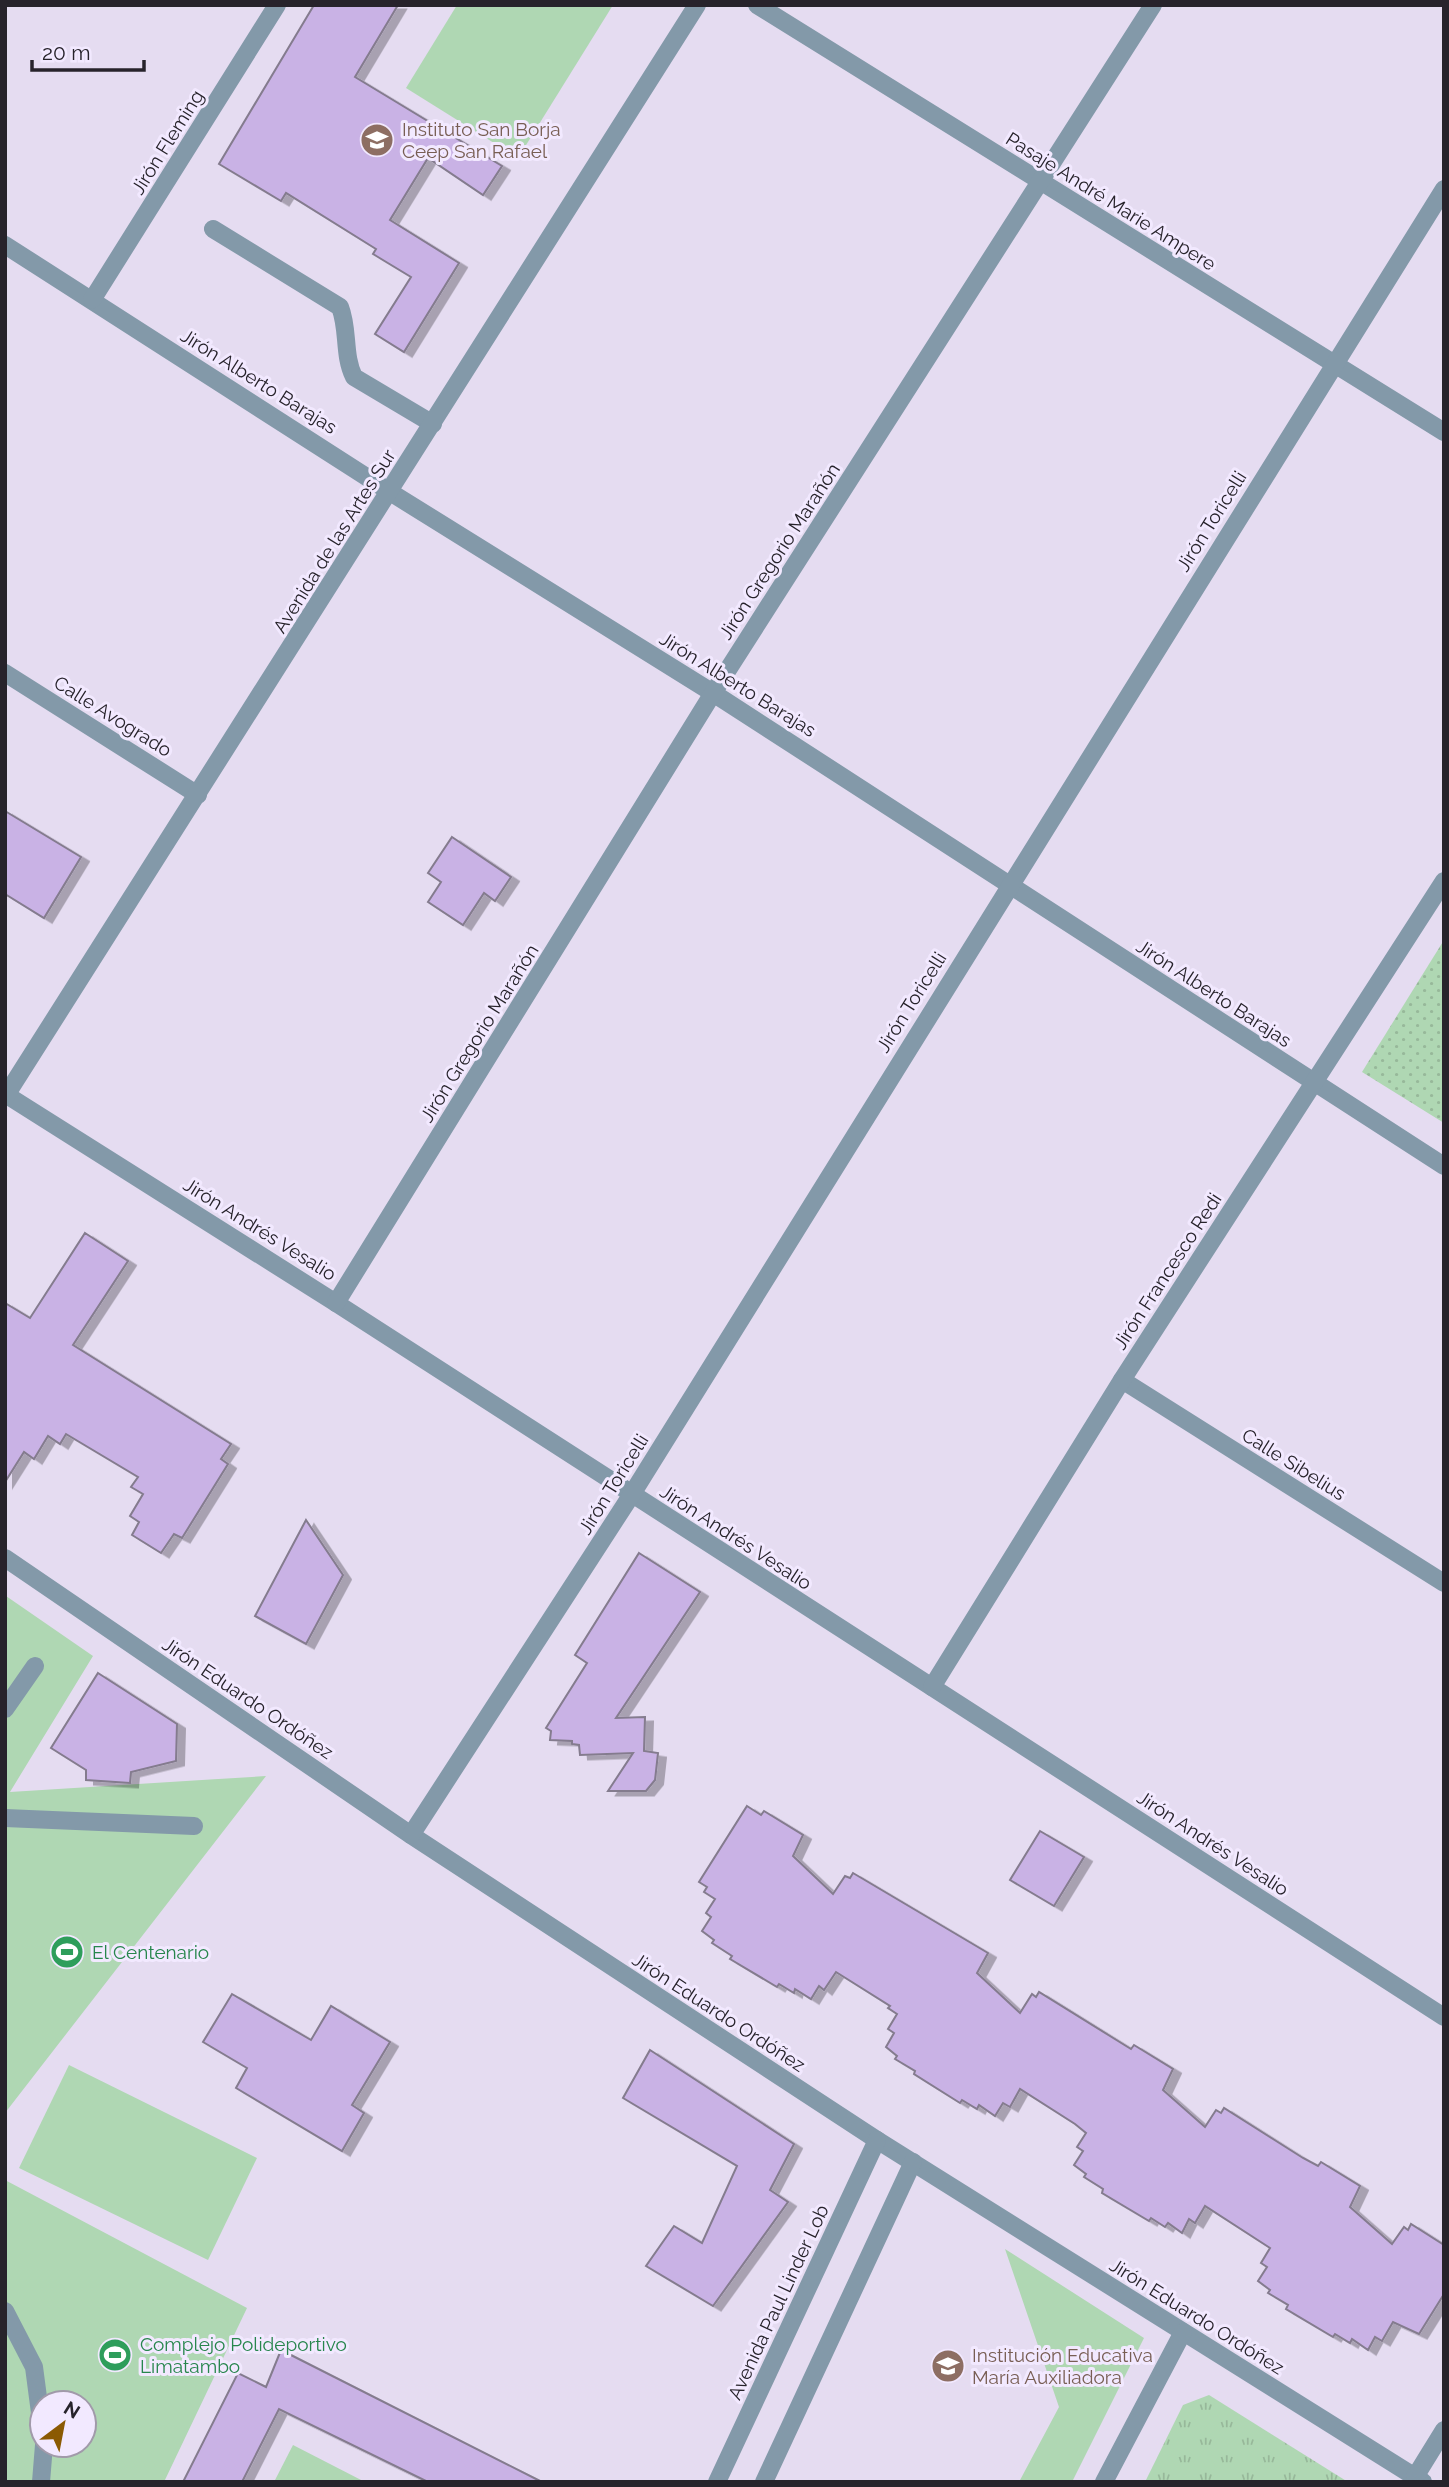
<svg xmlns="http://www.w3.org/2000/svg" width="1449" height="2487" viewBox="0 0 1449 2487" font-family="Raleway,sans-serif">
	<style>
		.grass { fill: url(#grass-tufts) }
		.park { fill: url(#park-dots) }
		.garden { fill: #afd7b3; fill-rule: evenodd }
		.building { fill: #c9b2e5; stroke: #847b8e; stroke-width: 2; filter: url(#shadow) }
		.lines { fill: none; stroke-linecap: round; stroke-linejoin: round }
		.service { stroke: #8399a9; stroke-width: 18 }
		.pedestrian { stroke: #8399a9; stroke-width: 18 }
		.minor { stroke: #8399a9; stroke-width: 18 }
		.labels { text-anchor: middle; dominant-baseline: central; stroke-width: 6; stroke-linejoin: round; paint-order: stroke }
		.education-label { font-size: 19px; fill: #785e54; stroke: #f2e9ff; text-anchor: start }
		.street-label { font-size: 19px; fill: #27232b; stroke: #f2e9ff }
		.leisure-label { font-size: 19px; fill: #27864d; stroke: #f2e9ff; text-anchor: start }
	</style>
	<defs>
		<pattern id="grass-tufts" width="24" height="20" patternUnits="userSpaceOnUse" patternTransform="scale(1.75)"><rect width="24" height="20" fill="#afd7b3"/><path d="M3 7l-1-3M5 7V3M7 7l1-3M15 17l-1-3M17 17v-4M19 17l1-3" fill="none" stroke="#97b89a"/></pattern>
		<pattern id="park-dots" width="8" height="8" patternUnits="userSpaceOnUse" patternTransform="scale(1.75)"><rect width="8" height="8" fill="#afd7b3"/><path d="M2 2h.1M6 6h.1" fill="none" stroke="#97b89a" stroke-width="1.8" stroke-linecap="round"/></pattern>
		<filter id="shadow"><feDropShadow dx="8" dy="4.5" stdDeviation="0" flood-color="#0004"/></filter>
	</defs>
	<rect width="100%" height="100%" fill="#e5dcf1"/>
	<polygon class="grass" points="1209,2395 1348,2482 1145,2482 1183,2405"/>
	<polygon class="park" points="1444,940 1444,1123 1362,1072"/>
	<g class="garden">
		<polygon points="457,5 613,5 518,158 406,88"/>
		<polygon points="6,1596 93,1656 10,1792 266,1776 5,2113"/>
		<polygon points="69,2065 257,2158 208,2260 19,2168"/>
		<path d="M5 2180 247 2308 164 2482H5ZM42 2403H84V2445H42Z"/>
		<polygon points="1005,2249 1144,2338 1072,2482 1019,2482 1059,2407"/>
		<polygon points="293,2445 365,2482 274,2482"/>
	</g>
	<g class="building">
		<polygon points="314,5 398,5 355,77 502,166 483,195 428,158 390,220 459,263 404,352 375,334 411,277 373,254 376,249 286,193 281,201 219,164"/>
		<polygon points="5,811 81,857 44,918 5,894"/>
		<polygon points="452,837 511,877 495,901 484,893 463,925 428,902 441,882 428,873"/>
		<polygon points="85,1233 128,1261 73,1345 231,1444 221,1459 228,1464 182,1538 174,1534 161,1553 132,1535 139,1522 130,1516 143,1494 131,1487 138,1477 66,1434 60,1444 48,1436 34,1459 24,1452 5,1482 5,1303 30,1318"/>
		<polygon points="306,1520 343,1575 306,1644 255,1616"/>
		<polygon points="639,1553 700,1592 616,1718 645,1717 644,1751 658,1753 655,1780 646,1791 608,1791 633,1753 580,1755 579,1745 572,1744 572,1741 550,1740 551,1731 546,1728 587,1663 575,1655"/>
		<polygon points="98,1673 177,1724 176,1761 131,1772 130,1783 86,1780 86,1770 51,1748"/>
		<polygon points="747,1806 761,1815 764,1811 803,1835 793,1856 833,1894 845,1876 850,1878 853,1873 988,1953 977,1973 1020,2013 1032,1994 1036,1997 1039,1992 1131,2049 1134,2045 1173,2069 1163,2090 1205,2127 1216,2110 1221,2113 1224,2108 1303,2158 1318,2166 1321,2162 1360,2186 1350,2207 1392,2244 1404,2227 1408,2230 1411,2224 1444,2245 1444,2294 1419,2334 1393,2322 1382,2341 1375,2337 1368,2350 1352,2339 1350,2343 1335,2334 1333,2337 1286,2309 1288,2305 1268,2293 1270,2290 1258,2281 1267,2267 1261,2263 1270,2248 1205,2206 1195,2223 1189,2219 1182,2233 1168,2223 1165,2227 1151,2218 1149,2221 1102,2193 1103,2189 1084,2177 1086,2174 1074,2165 1083,2151 1077,2147 1086,2133 1075,2124 1020,2089 1010,2107 1003,2103 995,2116 979,2105 977,2109 962,2100 960,2103 914,2074 915,2071 895,2059 897,2056 886,2047 894,2033 888,2029 897,2014 888,2008 890,2006 836,1972 824,1990 819,1986 811,1999 795,1989 794,1993 779,1984 777,1987 730,1959 732,1956 712,1943 714,1940 702,1931 711,1917 706,1913 715,1899 704,1892 707,1887 699,1882"/>
		<polygon points="1040,1831 1084,1857 1054,1906 1010,1880"/>
		<polygon points="232,1994 311,2040 331,2006 390,2042 352,2105 364,2113 342,2151 236,2088 247,2068 203,2042"/>
		<polygon points="650,2050 794,2144 770,2190 788,2202 713,2306 646,2266 674,2226 702,2243 737,2166 623,2098"/>
		<polygon points="281,2350 542,2482 428,2482 279,2409 242,2482 183,2482 238,2373 266,2387"/>
	</g>
	<g class="lines">
		<g class="service">
			<path d="M213 229 340 307C349 330 343 355 354 377L433 424"/>
			<polyline points="5,1709 35,1666"/>
			<polyline points="5,1818 194,1826"/>
			<polyline points="5,2311 34,2367 42,2428"/>
			<polyline points="41,2482 44,2445"/>
		</g>
		<polyline class="pedestrian" points="757,5 1444,432"/>
		<g class="minor">
			<polyline points="5,245 390,492 713,693 1444,1166"/>
			<polyline points="92,300 277,5"/>
			<polyline points="5,673 198,795"/>
			<polyline points="5,1094 336,1303 1444,2017"/>
			<polyline points="5,1097 697,5"/>
			<polyline points="336,1303 713,693 1153,5"/>
			<polyline points="1122,1380 1444,1583"/>
			<polyline points="5,1558 411,1835 877,2140 1423,2482"/>
			<polyline points="932,1687 1122,1380 1444,881"/>
			<polyline points="411,1835 632,1494 1444,189"/>
			<polyline points="1415,2477 1444,2430"/>
			<polyline points="717,2482 877,2140"/>
			<polyline points="764,2482 913,2162"/>
			<polyline points="1104,2482 1183,2332"/>
		</g>
	</g>
	<defs>
		<symbol id="school-disc" viewBox="-11 -11 22 22"><circle r="9.5" fill="#8d6e63" stroke="#f2e9ff"/><path d="M0-5L7-2L0 1L-7-2ZM-4 1L0 2.5L4 1V4Q0 6-4 4Z" fill="#fff"/></symbol>
		<symbol id="stadium-disc" viewBox="-11 -11 22 22"><circle r="9.5" fill="#2e9e5b" stroke="#f2e9ff"/><path d="M0-5a6.5 5 0 1 0 0 10a6.5 5 0 1 0 0-10ZM-3.5-1.8h7v3.6h-7Z" fill="#fff"/></symbol>
	</defs>
	<g fill-rule="evenodd">
		<use href="#school-disc" x="358" y="121" width="38" height="38"/>
		<use href="#stadium-disc" x="48" y="1933" width="38" height="38"/>
		<use href="#stadium-disc" x="96" y="2336" width="38" height="38"/>
		<use href="#school-disc" x="929" y="2347" width="38" height="38"/>
	</g>
	<g class="labels">
		<g class="education-label">
			<text x="402" y="129">Instituto San Borja<tspan x="402" dy="22">Ceep San Rafael</tspan></text>
			<text x="972" y="2355">Institución Educativa<tspan x="972" dy="22">María Auxiliadora</tspan></text>
		</g>
		<g class="street-label">
			<text transform="translate(167 142) rotate(-58)">Jirón Fleming</text>
			<text transform="translate(1111 201) rotate(32)">Pasaje André Marie Ampere</text>
			<text transform="translate(259 381) rotate(32)">Jirón Alberto Barajas</text>
			<text transform="translate(1211 521) rotate(-58)">Jirón Toricelli</text>
			<text transform="translate(334 541) rotate(-58)">Avenida de las Artes Sur</text>
			<text transform="translate(779 551) rotate(-57)">Jirón Gregorio Marañón</text>
			<text transform="translate(738 684) rotate(32)">Jirón Alberto Barajas</text>
			<text transform="translate(113 716) rotate(32)">Calle Avogrado</text>
			<text transform="translate(1214 993) rotate(33)">Jirón Alberto Barajas</text>
			<text transform="translate(911 1002) rotate(-58)">Jirón Toricelli</text>
			<text transform="translate(479 1033) rotate(-58)">Jirón Gregorio Marañón</text>
			<text transform="translate(260 1229) rotate(32)">Jirón Andrés Vesalio</text>
			<text transform="translate(1167 1271) rotate(-57)">Jirón Francesco Redi</text>
			<text transform="translate(1294 1464) rotate(32)">Calle Sibelius</text>
			<text transform="translate(613 1484) rotate(-58)">Jirón Toricelli</text>
			<text transform="translate(736 1537) rotate(33)">Jirón Andrés Vesalio</text>
			<text transform="translate(248 1698) rotate(34)">Jirón Eduardo Ordóñez</text>
			<text transform="translate(1213 1843) rotate(33)">Jirón Andrés Vesalio</text>
			<text transform="translate(719 2012) rotate(33)">Jirón Eduardo Ordóñez</text>
			<text transform="translate(778 2302) rotate(-65)">Avenida Paul Linder Lob</text>
			<text transform="translate(1197 2316) rotate(32)">Jirón Eduardo Ordóñez</text>
		</g>
		<g class="leisure-label">
			<text x="92" y="1952">El Centenario</text>
			<text x="140" y="2344">Complejo Polideportivo<tspan x="140" dy="22">Limatambo</tspan></text>
		</g>
	</g>
	<rect width="1449" height="2487" fill="none" stroke="#27232b" stroke-width="14"/>
	<g transform="translate(63 2424) rotate(32)"><circle r="33" fill="#f2e9ff" stroke="#a19aaa" stroke-width="2"/>
	<path d="M0-5L12 26L0 18L-12 26Z" fill="#8b5a03"/>
	<text y="-10" font-size="19" font-weight="bold" text-anchor="middle" fill="#27232b">N</text>
	</g>
	<path d="M32 60v10h112v-10" fill="none" stroke="#27232b" stroke-width="3.5"/>
	<text x="42" y="60" font-size="21" fill="#27232b" stroke="#f2e9ff" stroke-width="5" paint-order="stroke">20 m</text>
</svg>
